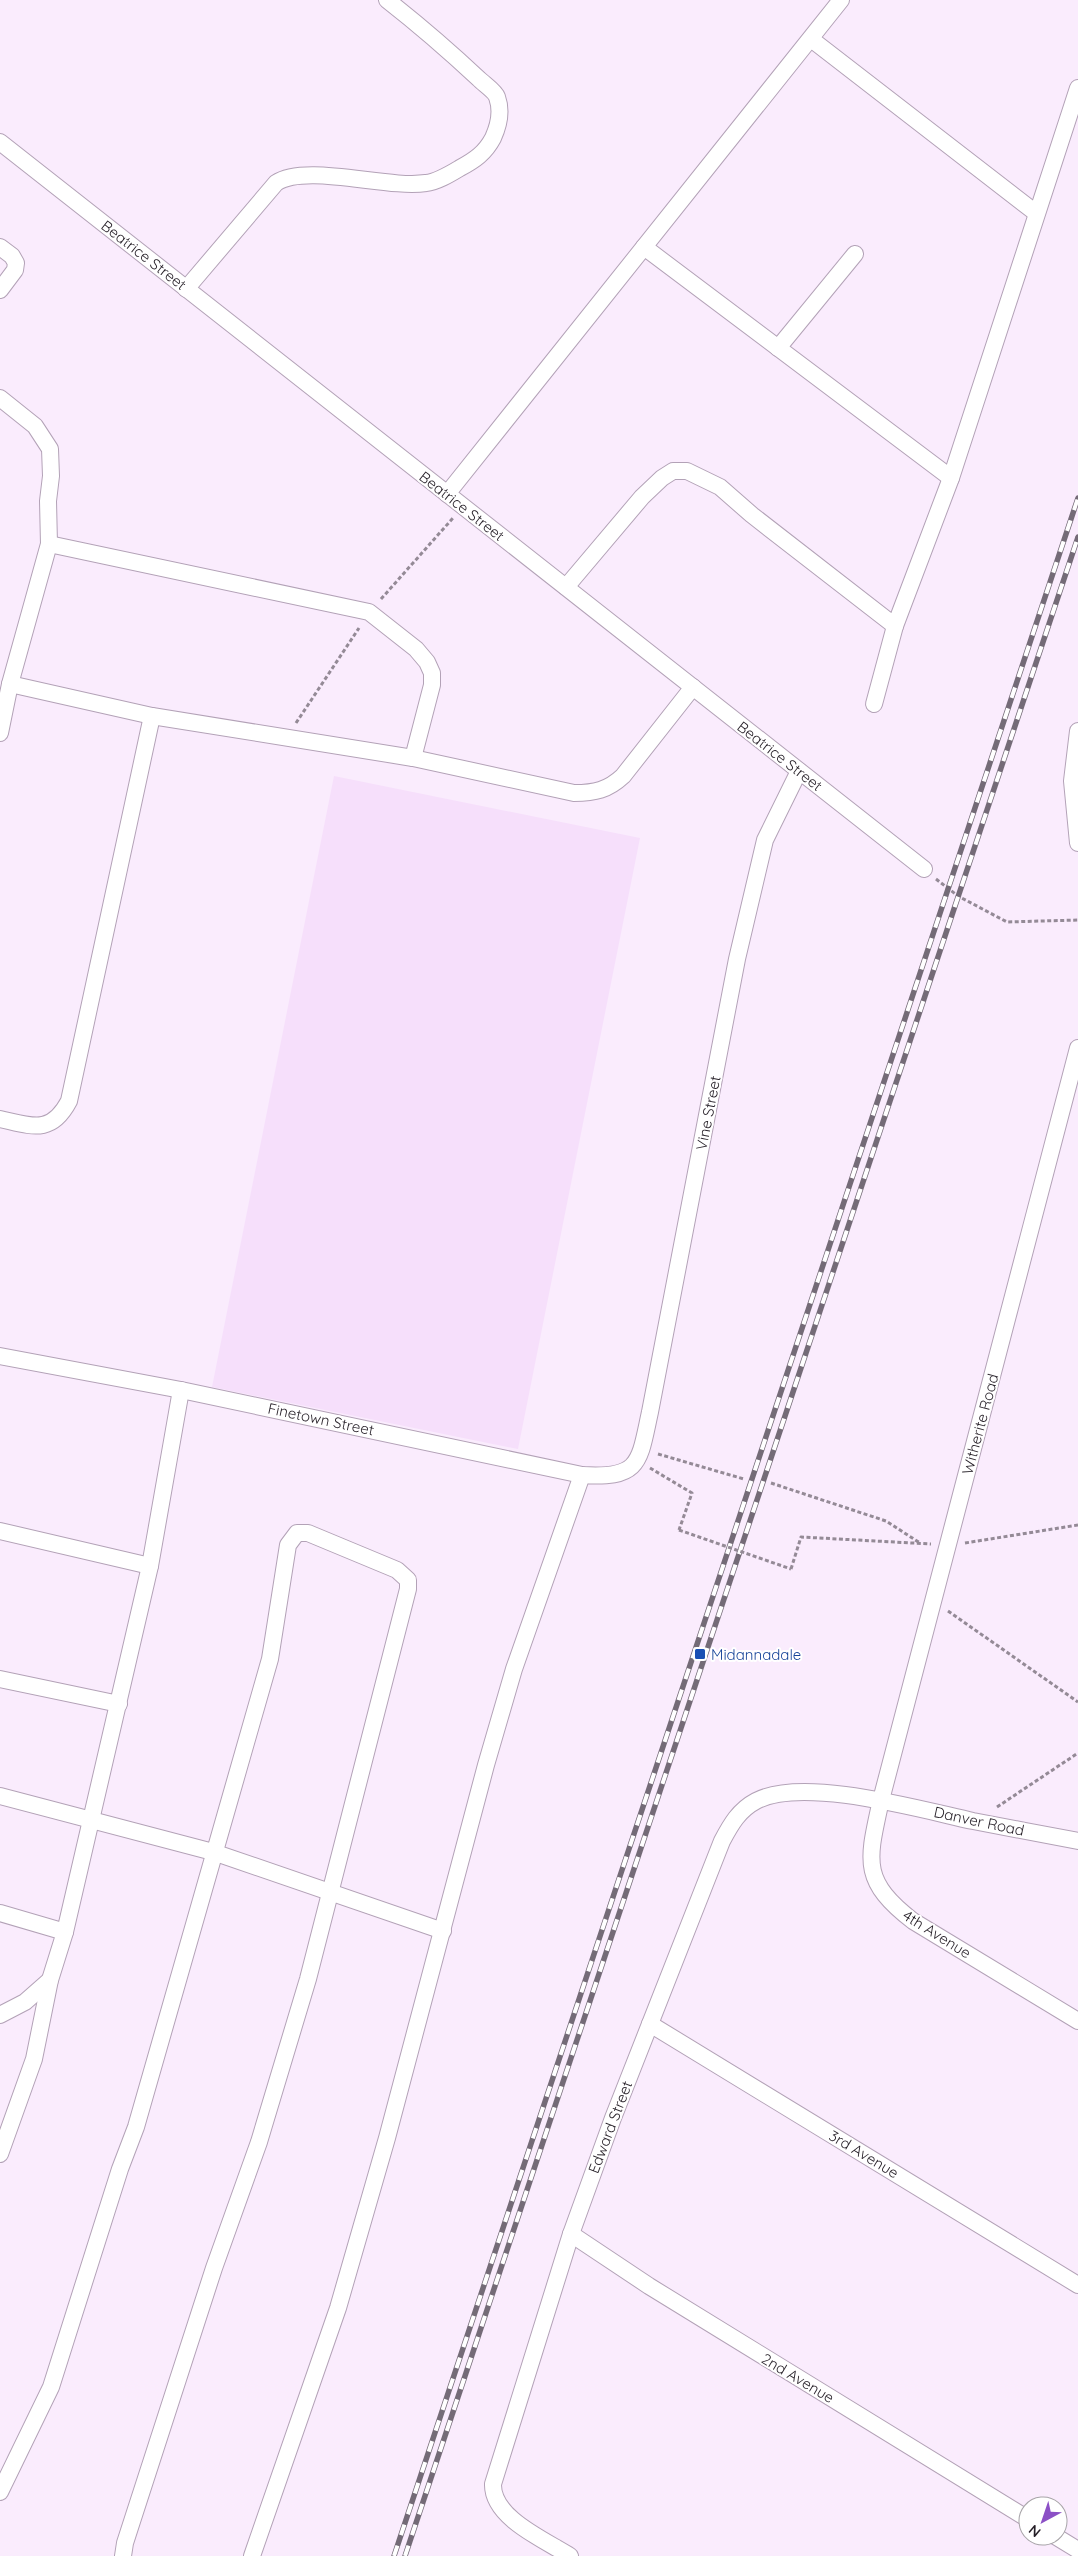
<svg xmlns="http://www.w3.org/2000/svg" width="1078" height="2556" viewBox="0 0 1078 2556" font-family="Quicksand,sans-serif">
	<style>
		.built { fill: #f6dffb }
		.lines { fill: none; stroke-linecap: round; stroke-linejoin: round }
		.minor-casing { stroke: #b3a2b7; stroke-width: 18 }
		.path { stroke: #948a96; stroke-width: 3; stroke-dasharray: 4 2.5; stroke-linecap: butt }
		.minor { stroke: #fff; stroke-width: 16 }
		.rail-casing { stroke: #746b77; stroke-width: 5.5 }
		.rail { stroke: #fff; stroke-width: 4; stroke-dasharray: 11; stroke-linecap: butt }
		.path-bridge { stroke: #948a96; stroke-width: 3; stroke-dasharray: 4 2.5; stroke-linecap: butt }
		.transit-dot { fill: #1a4fb4; stroke: #fff; stroke-width: 2 }
		.labels { text-anchor: middle; dominant-baseline: central; stroke-width: 4; stroke-linejoin: round; paint-order: stroke }
		.street-label { font-size: 15px; fill: #251f27; stroke: #fff }
		.transit-label { font-size: 15px; fill: #164399; stroke: #fff; text-anchor: start }
	</style>
	<rect width="100%" height="100%" fill="#faecfd"/>
	<polygon class="built" points="334,776 640,838 518,1449 212,1387"/>
	<g class="lines">
		<defs>
			<g id="minor">
				<polyline points="811,39 1036,213"/>
				<polyline points="0,142 924,869"/>
				<polyline points="0,247 12,256 16,263 15,270 0,290"/>
				<polyline points="644,247 951,478"/>
				<path d="M186 289 276 183C306 163 387 189 426 183 437 182 450 174 460 168 475 160 485 153 493 138 499 125 502 111 497 97 495 91 484 84 479 79 449 51 419 25 387 0"/>
				<polyline points="778,348 855,254"/>
				<polyline points="0,398 35,426 50,449 51,476 48,501 49,544 10,684 0,733"/>
				<polyline points="447,494 841,0"/>
				<polyline points="49,544 369,612 416,649 427,662 432,673 432,685 413,758"/>
				<polyline points="566,587 642,497 662,478 673,471 687,471 720,487 752,515 895,626 951,478 1078,88"/>
				<path d="M10 684 152 716 413 758 574 793C595 793 608 790 623 776L693 687"/>
				<polyline points="874,704 895,626"/>
				<polyline points="1078,731 1072,781 1078,843"/>
				<path d="M1078 1048 881 1800C868 1860 860 1880 913 1921L1078 2021"/>
				<path d="M0 1119C32 1126 51 1135 69 1101L152 716"/>
				<path d="M0 1356 181 1390 582 1475C641 1479 639 1462 650 1412L737 959 765 840 799 771"/>
				<polyline points="0,1531 150,1566"/>
				<polyline points="0,1679 119,1704"/>
				<polyline points="0,1796 213,1852 443,1931"/>
				<polyline points="0,1913 65,1932"/>
				<polyline points="0,2015 25,2002 50,1980"/>
				<polyline points="650,2024 1078,2285"/>
				<polyline points="0,2154 34,2059 50,1980 65,1932 150,1566 181,1390"/>
				<polyline points="571,2234 649,2286 1028,2519"/>
				<polyline points="0,2492 51,2387 120,2169 136,2127 270,1659 288,1545 297,1533 308,1533 397,1570 408,1580 408,1589 308,1979 259,2142 214,2268 125,2543 123,2556"/>
				<polyline points="1055,2536 1078,2550"/>
				<polyline points="252,2556 338,2308 387,2138 486,1765 514,1669 582,1475"/>
				<path d="M570 2556C545 2540 492 2518 493 2484L571 2234 613 2118 722 1841C731 1824 739 1810 756 1801 803 1776 922 1810 973 1821 1008 1828 1043 1834 1078 1841"/>
			</g>
		</defs>
		<use href="#minor" class="minor-casing"/>
		<g class="path">
			<polyline points="381,599 453,518"/>
			<polyline points="296,723 359,628"/>
			<polyline points="936,879 958,896 1007,922 1078,920"/>
			<polyline points="658,1454 744,1479"/>
			<polyline points="650,1468 692,1493 679,1530"/>
			<polyline points="771,1483 886,1521 920,1543"/>
			<polyline points="965,1543 1078,1525"/>
			<polyline points="791,1569 801,1537 931,1544"/>
			<polyline points="948,1611 1078,1702"/>
			<polyline points="997,1807 1078,1753"/>
		</g>
		<use href="#minor" class="minor"/>
		<defs>
			<g id="rail">
				<polyline points="394,2556 1078,498"/>
				<polyline points="405,2556 1078,537"/>
			</g>
		</defs>
		<use href="#rail" class="rail-casing"/>
		<use href="#rail" class="rail"/>
		<polyline class="path-bridge" points="679,1530 791,1569"/>
	</g>
	<rect class="transit-dot" x="694" y="1648" width="12" height="12" rx="2.5"/>
	<g class="labels">
		<g class="street-label">
			<text transform="translate(144 255) rotate(38)">Beatrice Street</text>
			<text transform="translate(462 506) rotate(38)">Beatrice Street</text>
			<text transform="translate(780 756) rotate(38)">Beatrice Street</text>
			<text transform="translate(708 1113) rotate(-79)">Vine Street</text>
			<text transform="translate(321 1419) rotate(12)">Finetown Street</text>
			<text transform="translate(980 1424) rotate(-75)">Witherite Road</text>
			<text transform="translate(979 1821) rotate(12)">Danver Road</text>
			<text transform="translate(937 1934) rotate(32)">4th Avenue</text>
			<text transform="translate(610 2127) rotate(-69)">Edward Street</text>
			<text transform="translate(864 2154) rotate(31)">3rd Avenue</text>
			<text transform="translate(798 2378) rotate(31)">2nd Avenue</text>
		</g>
		<g class="transit-label">
			<text x="711" y="1654">Midannadale</text>
		</g>
	</g>
	<g transform="translate(1043 2521) rotate(220)"><circle r="24" fill="#ffffff" stroke="#a8a5a9"/>
	<path d="M0-4L9 19L0 12L-9 19Z" fill="#8c50c6"/>
	<text y="-8" font-size="14" font-weight="bold" text-anchor="middle" fill="#251f27">N</text>
	</g>
</svg>
